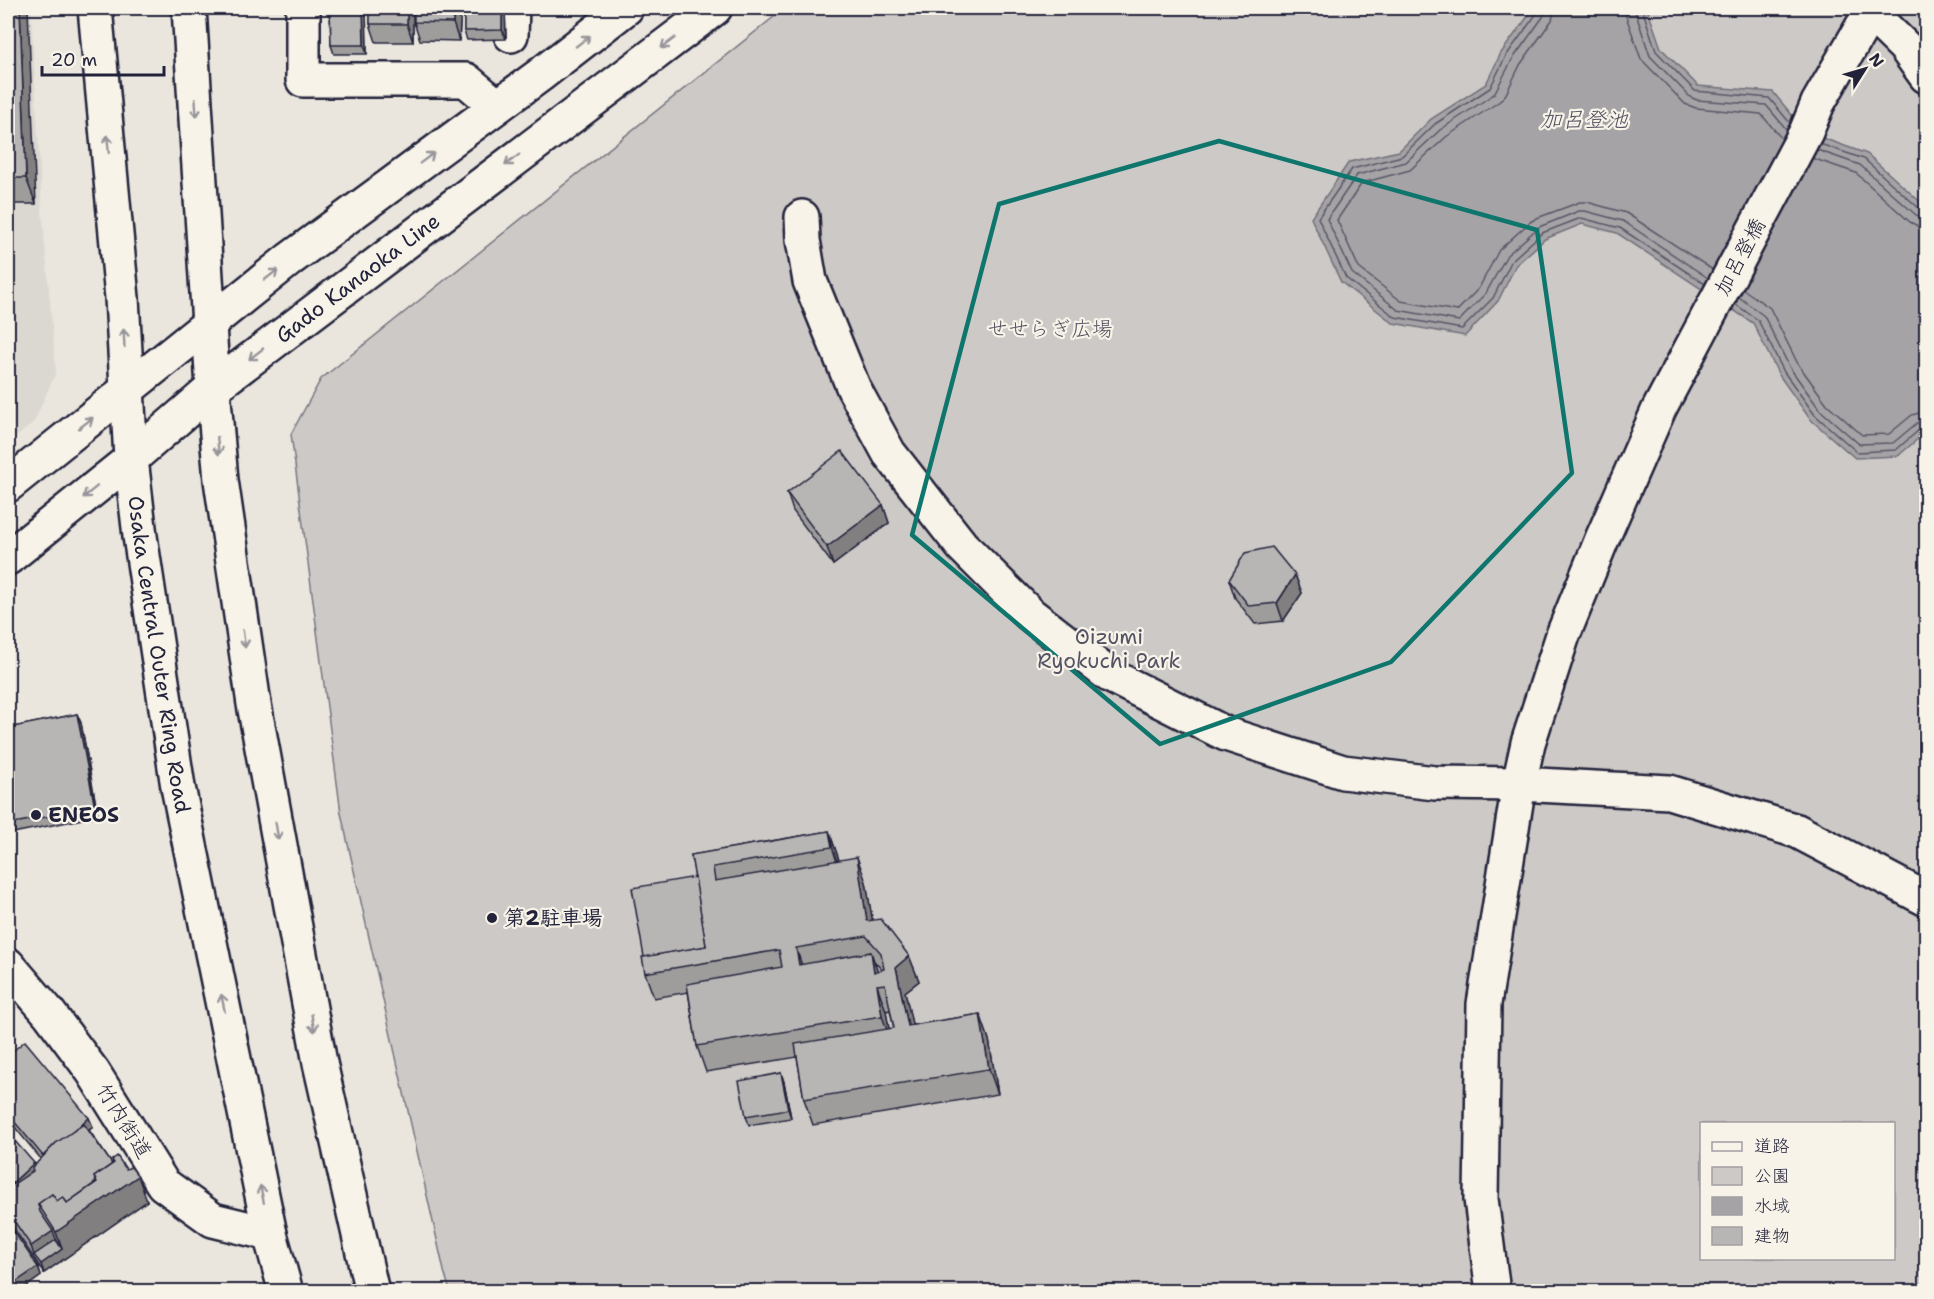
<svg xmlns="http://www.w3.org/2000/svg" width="1934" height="1299" viewBox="0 0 1934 1299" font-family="'Shantell Sans','Klee One',sans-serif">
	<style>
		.built { fill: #dbd8d2 }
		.green { fill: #cdc9c6; stroke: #787680; stroke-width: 1.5; fill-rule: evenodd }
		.water { fill: #a6a3a6; stroke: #716f7b; stroke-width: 1.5 }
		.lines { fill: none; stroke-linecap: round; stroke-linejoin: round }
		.shore { stroke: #575666; stroke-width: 1.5 }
		.minor-casing { stroke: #22223b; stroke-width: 38 }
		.major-casing { stroke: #22223b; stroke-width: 38 }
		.minor { stroke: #f7f3e8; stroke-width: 33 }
		.major { stroke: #f7f3e8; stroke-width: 33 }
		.wall { fill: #9e9d9c; stroke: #22223b; stroke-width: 1.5; fill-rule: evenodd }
		.shaded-wall { fill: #817f7f; stroke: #22223b; stroke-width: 1.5 }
		.building { fill: #b8b6b5; stroke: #22223b; stroke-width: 1.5; fill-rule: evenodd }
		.oneway { stroke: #97959a }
		.marked { fill: none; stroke: #0f766e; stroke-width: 4.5; stroke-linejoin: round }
		.poi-dot { fill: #22223b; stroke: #f7f3e8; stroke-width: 2 }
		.labels { text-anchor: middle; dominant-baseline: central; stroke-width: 4.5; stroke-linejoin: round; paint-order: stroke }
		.street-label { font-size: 21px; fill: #22223b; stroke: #f7f3e8 }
		.park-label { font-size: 21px; fill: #555465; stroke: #f7f3e8 }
		.poi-label { font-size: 21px; font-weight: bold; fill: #22223b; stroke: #f7f3e8; text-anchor: start }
		.water-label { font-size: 22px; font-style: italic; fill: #504f60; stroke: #f7f3e8 }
	</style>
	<rect width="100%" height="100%" fill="#eae6de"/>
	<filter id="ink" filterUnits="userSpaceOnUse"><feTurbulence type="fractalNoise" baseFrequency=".0167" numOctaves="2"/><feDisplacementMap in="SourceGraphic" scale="12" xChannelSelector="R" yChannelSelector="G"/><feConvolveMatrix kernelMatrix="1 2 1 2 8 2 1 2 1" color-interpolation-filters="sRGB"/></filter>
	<g filter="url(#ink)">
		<polygon class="built" points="8,8 31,8 42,209 56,372 34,422 8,444"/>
		<path class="green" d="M785 8H1926V1291H450L444 1271 341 813 291 434 321 379ZM1702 1124H1894V1258H1702Z"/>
		<polygon class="water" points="1534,8 1647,8 1661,48 1698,86 1773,92 1806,132 1867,154 1926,207 1926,432 1898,456 1855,458 1810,419 1779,375 1753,323 1617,233 1582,224 1545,239 1516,265 1498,301 1465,336 1393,323 1341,282 1311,218 1349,162 1399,151 1431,119 1486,84 1501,53"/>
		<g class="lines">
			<g class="shore">
				<polyline points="1538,8 1537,13 1506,56 1490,88 1435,124 1402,156 1352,169 1318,218 1346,278 1395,317 1462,329 1493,298 1512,260 1542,233 1581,218 1620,228 1705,284"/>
				<polyline points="1546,8 1543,17 1512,60 1494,94 1440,130 1406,162 1357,175 1327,219 1352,273 1398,310 1459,321 1486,293 1507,255 1539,227 1579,211 1585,211 1623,221 1708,278"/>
				<polyline points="1555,8 1552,20 1520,65 1506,94 1500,101 1446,137 1410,170 1362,183 1337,220 1359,268 1401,301 1457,311 1479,288 1499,250 1530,222 1537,218 1580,202 1587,202 1626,213 1713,270"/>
				<polyline points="1625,8 1626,16 1641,59 1685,104 1696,108 1761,114 1782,139"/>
				<polyline points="1634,8 1650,56 1690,97 1697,100 1766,105 1787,130"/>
				<polyline points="1642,8 1656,51 1695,91 1769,98 1790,123"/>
				<polyline points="1820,144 1864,159 1920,209 1926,211"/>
				<polyline points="1817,150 1860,165 1916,215 1926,218"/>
				<polyline points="1812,158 1856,173 1910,222 1918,226 1926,227"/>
				<polyline points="1743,289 1770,308 1798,364 1827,404 1862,435 1889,434 1912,415 1926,411"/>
				<polyline points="1739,297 1764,316 1790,368 1820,410 1859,444 1893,443 1917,423 1926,420"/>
				<polyline points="1735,304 1758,320 1784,372 1815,415 1857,452 1896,450 1920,429 1926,428"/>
			</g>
			<defs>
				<g id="minor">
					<polyline points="303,8 303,80 466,80 497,106"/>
					<polyline points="1865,8 1905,47 1926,76"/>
					<polyline points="511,35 512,8"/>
					<polyline points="802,217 803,240 810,281 854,389 889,453 962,546 1030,614 1109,675 1226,734 1343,772 1435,783 1519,784 1669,792 1797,831 1926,899"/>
					<polyline points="8,965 49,1013 93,1072 163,1184 213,1220 270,1234"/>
					<polyline points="1493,1292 1481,1199 1484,1004 1519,784 1528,743 1563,635 1602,539 1659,409 1806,132 1818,103 1873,8"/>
				</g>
				<g id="major">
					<path id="s1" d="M95 8 122 298 131 459 140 536 178 787 270 1234 286 1292"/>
					<polyline points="189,8 213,388 221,480 254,704 320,1063 372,1292"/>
					<polyline points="8,485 290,259 540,75 626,8"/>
					<path id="s2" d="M8 558 131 459 213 388 715 8"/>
				</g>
			</defs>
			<use href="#minor" class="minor-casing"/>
			<use href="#major" class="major-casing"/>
			<use href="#minor" class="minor"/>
			<use href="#major" class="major"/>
		</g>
		<g class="wall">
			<polygon points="8,8 36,204 8,204"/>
			<polygon points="330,8 366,8 367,54 334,54 331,45"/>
			<polygon points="370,8 413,8 413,42 376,42 370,24"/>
			<polygon points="461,8 459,41 420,40 414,22"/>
			<polygon points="464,8 505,8 506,39 467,40 464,31"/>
			<polygon points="787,493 883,505 889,523 833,565 793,511"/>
			<polygon points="1295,575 1302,593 1283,621 1255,624 1235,598 1229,580"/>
			<polygon points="77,714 81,723 98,816 8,834 8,728"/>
			<path d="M829 831 839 860 866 882 872 921 909 956 919 981 905 992 912 1025 980 1014 989 1040 998 1094 813 1125 804 1099 797 1057 706 1072 697 1046 688 992 654 998 645 973 644 957 695 877 691 855ZM874 962H875L882 970 877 971ZM890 1010 894 1028 889 1029 886 1011Z"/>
			<polygon points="8,1055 89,1118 93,1127 89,1130 112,1164 113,1164 112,1160 147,1201 44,1273 8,1220 8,1146 35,1165 41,1159 8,1119"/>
			<polygon points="781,1073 784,1082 791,1118 749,1125 746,1116"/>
			<polygon points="8,1223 38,1267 41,1276 19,1292 13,1292 8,1284"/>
		</g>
		<g class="shaded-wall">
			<polygon points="20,8 28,8 36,204 26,178"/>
			<polygon points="363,8 366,8 366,9 367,54 364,45"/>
			<polygon points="407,8 413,8 413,42 407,24"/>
			<polygon points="454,8 461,8 459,41 453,23"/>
			<polygon points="502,8 505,8 506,39 502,30"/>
			<polygon points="883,505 889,523 833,565 827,547"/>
			<polygon points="1295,575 1302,593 1283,621 1277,603"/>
			<polygon points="77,714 81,723 98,816 95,808"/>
			<polygon points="829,831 838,857 841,873 832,847"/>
			<polygon points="857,857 866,882 877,947 867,921"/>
			<polygon points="796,948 805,974 799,965"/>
			<polygon points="871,952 880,978 874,972"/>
			<polygon points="909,956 919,981 905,992 918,1051 908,1026 896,967"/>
			<polygon points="877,985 886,1011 891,1041 882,1016"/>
			<polygon points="9,991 15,1008 8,1018 8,992"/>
			<polygon points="980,1014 989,1040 998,1094 989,1069"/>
			<polygon points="781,1073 784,1082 791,1118 788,1109"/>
			<polygon points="89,1118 93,1127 47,1165 43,1156"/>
			<polygon points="34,1163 38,1172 8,1199 8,1187"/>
			<polygon points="138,1176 147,1201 44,1273 41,1264 62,1249 56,1232"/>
			<polygon points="53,1231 60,1249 34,1255 31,1246"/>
			<polygon points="38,1267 41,1276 19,1292 14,1292 11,1285"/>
		</g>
		<g class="building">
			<polygon points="8,8 20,8 26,178 8,178"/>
			<polygon points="330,8 363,8 364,45 331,45"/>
			<rect x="370" y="8" width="37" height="16"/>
			<polygon points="414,8 454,8 453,23 414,22"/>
			<polygon points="464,8 502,8 502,30 464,31"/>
			<polygon points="842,451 883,505 827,547 787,493"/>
			<polygon points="1272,547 1295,575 1277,603 1249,606 1229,580 1245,553"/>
			<polygon points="77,714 95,808 8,824 8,728"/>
			<path d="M829 831 832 847 713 867 715 881 857 857 867 921 881 919 909 956 896 967 908 1026 980 1014 989 1069 804 1099 795 1044 894 1028 885 984 877 985 882 1016 697 1046 687 984 782 967 779 950 645 973 642 957 706 946 691 855ZM866 936 881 953 884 969 874 972 871 952 799 965 796 948Z"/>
			<polygon points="695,877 706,946 644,957 632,888"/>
			<polygon points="25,1041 89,1118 71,1133 56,1143 43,1156 8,1114 8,1055"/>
			<polygon points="781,1073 788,1109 746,1116 739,1081"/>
			<polygon points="84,1124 112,1164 94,1177 96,1182 67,1203 63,1197 57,1201 52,1194 38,1204 40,1212 53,1231 31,1246 8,1212 8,1188 33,1171 32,1168 56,1143"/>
			<polygon points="14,1140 34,1163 8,1187 8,1146"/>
			<polygon points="117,1156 126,1169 131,1167 138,1176 56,1232 38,1204 52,1194 57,1201 63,1197 67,1203 97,1182 94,1177 114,1163 112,1160"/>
			<polygon points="8,1223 38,1267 11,1285 8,1280"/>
			<polygon points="56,1240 62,1249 41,1264 34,1255"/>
		</g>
		<defs><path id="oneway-shaft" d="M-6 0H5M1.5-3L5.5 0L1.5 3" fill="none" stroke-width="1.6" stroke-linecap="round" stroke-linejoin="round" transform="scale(1.5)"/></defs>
		<g class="oneway">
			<use href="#oneway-shaft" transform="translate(583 41) rotate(-38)"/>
			<use href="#oneway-shaft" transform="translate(668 43) rotate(143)"/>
			<use href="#oneway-shaft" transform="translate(196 108) rotate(86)"/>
			<use href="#oneway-shaft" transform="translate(108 144) rotate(-95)"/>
			<use href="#oneway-shaft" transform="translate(427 158) rotate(-37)"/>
			<use href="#oneway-shaft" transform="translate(512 160) rotate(143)"/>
			<use href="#oneway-shaft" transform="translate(271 275) rotate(-38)"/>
			<use href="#oneway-shaft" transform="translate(124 338) rotate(-93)"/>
			<use href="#oneway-shaft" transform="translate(256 354) rotate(142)"/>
			<use href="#oneway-shaft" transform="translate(86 423) rotate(-38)"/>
			<use href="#oneway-shaft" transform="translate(218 446) rotate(85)"/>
			<use href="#oneway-shaft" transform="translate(90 492) rotate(141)"/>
			<use href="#oneway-shaft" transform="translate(244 639) rotate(82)"/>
			<use href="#oneway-shaft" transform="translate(277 831) rotate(80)"/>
			<use href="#oneway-shaft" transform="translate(223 1003) rotate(-102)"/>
			<use href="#oneway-shaft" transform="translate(313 1023) rotate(80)"/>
			<use href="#oneway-shaft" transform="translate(262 1194) rotate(-102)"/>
		</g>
	</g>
	<path class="marked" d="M1219 141 1537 230 1572 473 1391 662 1160 744 912 535 999 204Z"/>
	<g class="poi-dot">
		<circle cx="36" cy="815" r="6"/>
		<circle cx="492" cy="918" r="6"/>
	</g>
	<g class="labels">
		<g class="street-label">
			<text transform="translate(1740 257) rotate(-62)">加呂登橋</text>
			<text stroke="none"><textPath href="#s2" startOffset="448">Gado Kanaoka Line</textPath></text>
			<text stroke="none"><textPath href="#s1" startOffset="650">Osaka Central Outer Ring Road</textPath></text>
			<text transform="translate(124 1121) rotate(58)">竹内街道</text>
		</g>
		<g class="park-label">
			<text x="1050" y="329">せせらぎ広場</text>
			<text x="1109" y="637">Oizumi<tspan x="1109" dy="24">Ryokuchi Park</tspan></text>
		</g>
		<g class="poi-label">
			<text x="48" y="815">ENEOS</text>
			<text x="504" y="918">第2駐車場</text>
		</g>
		<g class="water-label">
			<text x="1584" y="119">加呂登池</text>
		</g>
	</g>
	<rect width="1934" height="1299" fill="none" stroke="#f7f3e8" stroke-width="30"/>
	<rect x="15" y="15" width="1904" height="1269" fill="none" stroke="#22223b" stroke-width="2" filter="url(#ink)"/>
	<rect x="1700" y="1122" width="195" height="138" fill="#f7f3e8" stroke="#a29fa3" stroke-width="1.5"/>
	<rect x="1712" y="1142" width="30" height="9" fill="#f7f3e8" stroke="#a29fa3" stroke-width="1.5"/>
	<text x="1754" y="1152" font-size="18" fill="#22223b">道路</text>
	<rect x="1712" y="1167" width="30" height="18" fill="#cdc9c6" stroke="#a29fa3" stroke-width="1.5"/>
	<text x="1754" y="1182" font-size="18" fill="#22223b">公園</text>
	<rect x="1712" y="1197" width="30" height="18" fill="#a6a3a6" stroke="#a29fa3" stroke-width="1.5"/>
	<text x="1754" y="1212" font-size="18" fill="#22223b">水域</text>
	<rect x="1712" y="1227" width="30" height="18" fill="#b8b6b5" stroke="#a29fa3" stroke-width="1.5"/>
	<text x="1754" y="1242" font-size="18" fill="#22223b">建物</text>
	<g transform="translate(1865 69) rotate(53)" stroke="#f7f3e8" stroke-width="4.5" paint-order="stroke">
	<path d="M0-4.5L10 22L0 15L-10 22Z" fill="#22223b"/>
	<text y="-9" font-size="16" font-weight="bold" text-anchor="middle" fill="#22223b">N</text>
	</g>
	<path d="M42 66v9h122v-9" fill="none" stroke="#22223b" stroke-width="3"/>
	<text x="51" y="66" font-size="18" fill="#22223b" stroke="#f7f3e8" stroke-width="4.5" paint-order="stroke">20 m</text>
</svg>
